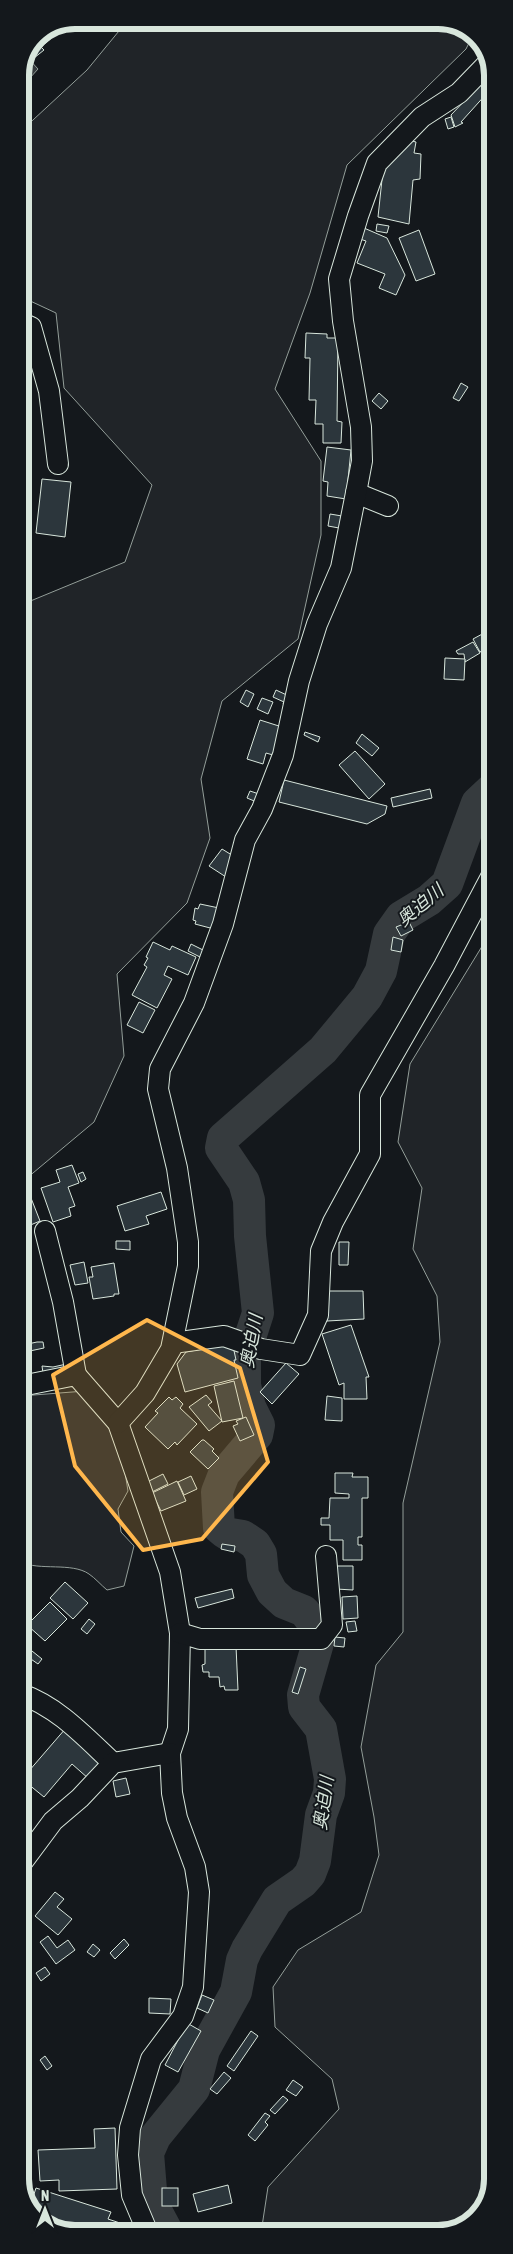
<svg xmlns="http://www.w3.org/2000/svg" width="513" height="2254" viewBox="0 0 513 2254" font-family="'Asap Condensed','Noto Sans JP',sans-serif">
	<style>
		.green { fill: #202428; stroke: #939e99 }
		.water { fill: #363b3e; stroke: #939e99 }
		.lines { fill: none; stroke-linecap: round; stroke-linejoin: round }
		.river { stroke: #363b3e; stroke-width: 32 }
		.building { fill: #2c363c; stroke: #d8e6dc }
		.minor-casing { stroke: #d8e6dc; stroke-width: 22 }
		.minor { stroke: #14181c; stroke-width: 20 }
		.marked { fill: #ffb74d; fill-opacity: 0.2; stroke: #ffb74d; stroke-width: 4; stroke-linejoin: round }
		.labels { text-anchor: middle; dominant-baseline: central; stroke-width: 4; stroke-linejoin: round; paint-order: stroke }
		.water-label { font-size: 18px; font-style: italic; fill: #d8e6dc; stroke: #14181c }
		.rim { fill: none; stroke: #d8e6dc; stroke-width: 6 }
	</style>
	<rect width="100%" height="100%" fill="#14181c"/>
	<g class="green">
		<polygon points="128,20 445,20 474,33 466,49 347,165 310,293 275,389 321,461 321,535 298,639 222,701 201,779 210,838 187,903 117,974 124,1056 94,1122 21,1183 20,569 28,602 125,562 152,485 64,388 56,313 26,299 20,300 20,132 87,70"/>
		<polygon points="492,930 493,2180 480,2215 449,2233 261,2233 268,2187 339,2109 332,2079 275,2027 273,1987 298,1950 361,1912 379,1855 374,1817 361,1747 376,1665 403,1632 403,1503 440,1342 437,1296 413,1249 422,1188 398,1142 410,1064"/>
		<path d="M85 1391 98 1402 122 1454 128 1491 118 1509 121 1532 134 1546 124 1586 107 1590C101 1585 95 1578 89 1574 72 1562 39 1571 21 1562V1396Z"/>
	</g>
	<polygon class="water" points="27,57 38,69 20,89 20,74"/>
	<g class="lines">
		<polyline class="river" points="168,2233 152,2203 148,2153 155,2137 194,2089 204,2050 236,1992 242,1960 247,1949 277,1900 303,1882 310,1874 315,1861 321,1815 329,1793 330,1779 321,1729 304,1707 303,1695 318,1643 313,1623 304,1611 284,1603 272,1592 263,1575 261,1554 255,1544 243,1536 225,1533 219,1528 217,1492 224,1474 257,1435 259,1425 250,1407 245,1385 245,1353 258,1313 250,1236 249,1200 244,1182 221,1148 223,1138 323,1050 367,997 381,971 389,934 401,917 429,900 447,884 477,803 492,789"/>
	</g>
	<g class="building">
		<polygon points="70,22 41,47 44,50 34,58 29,52 36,36"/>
		<polygon points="490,74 492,76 492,95 488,92 461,122 463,123 455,127 451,115"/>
		<polygon points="451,117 454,127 448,129 445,119"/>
		<polygon points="412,141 416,142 414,153 421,154 420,179 413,180 409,224 378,217 383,170"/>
		<polygon points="377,224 389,226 387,233 376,231"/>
		<polygon points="364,228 387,238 405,275 396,295 379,288 385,274 357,263 366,241 360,239"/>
		<polygon points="419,230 435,274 416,281 399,238"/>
		<polygon points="306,333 327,334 327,338 338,338 337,421 342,422 341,443 323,443 323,424 315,424 316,400 309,400 310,358 305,358"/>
		<polygon points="461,383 468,387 459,401 453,398"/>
		<polygon points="379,393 388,401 381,409 372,401"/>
		<polygon points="327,447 351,450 346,499 327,496 328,482 323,481"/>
		<polygon points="42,479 71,482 65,537 36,533"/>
		<polygon points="330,514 342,516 339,528 328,526"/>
		<polygon points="486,632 492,645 480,652 473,639"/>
		<polygon points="473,642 480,653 465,662 464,654 458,654 456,651"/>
		<polygon points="445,658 465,659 464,680 444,679"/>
		<polygon points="246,690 254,694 248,707 240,702"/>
		<polygon points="276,690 293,698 290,707 283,704 284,702 273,697"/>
		<polygon points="262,698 273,702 268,714 257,709"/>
		<polygon points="260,720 282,727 273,755 266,753 263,764 247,759"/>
		<polygon points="305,732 320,737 318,742 304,735"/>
		<polygon points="362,734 379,748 372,756 356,743"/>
		<polygon points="355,751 385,784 369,799 339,765"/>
		<polygon points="284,780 387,806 385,814 367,824 279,802"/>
		<polygon points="430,789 432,798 393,807 391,798"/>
		<polygon points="250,791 262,795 259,803 247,798"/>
		<polygon points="222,849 235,857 226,877 209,866"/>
		<polygon points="200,904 219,908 214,929 195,924 196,921 193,920 195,908 198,909"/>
		<polygon points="409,922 413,930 401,936 396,927"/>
		<polygon points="393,937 403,940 401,952 391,950"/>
		<polygon points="153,942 170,950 172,946 196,957 188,975 168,966 164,975 172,979 157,1008 132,995 147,967 144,965 148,958 146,957"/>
		<polygon points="191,944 203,950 200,957 188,951"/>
		<polygon points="139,1002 155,1010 143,1033 127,1025"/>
		<polygon points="72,1165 79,1183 68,1187 75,1206 69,1208 71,1216 53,1222 41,1188 60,1182 56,1170"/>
		<polygon points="83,1172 86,1179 81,1182 78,1174"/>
		<polygon points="161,1192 167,1209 146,1216 149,1224 125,1231 117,1206"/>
		<polygon points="31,1198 40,1221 21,1229 21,1208"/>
		<polygon points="116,1241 130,1241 130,1250 116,1249"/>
		<polygon points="339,1242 349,1242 348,1265 339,1265"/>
		<polygon points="84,1262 88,1283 75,1285 70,1265"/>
		<polygon points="114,1263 119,1294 114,1294 114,1296 93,1299 89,1277 93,1277 91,1267"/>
		<polygon points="326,1291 363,1291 364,1319 327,1321"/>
		<polygon points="351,1325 369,1377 366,1377 367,1399 344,1399 344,1383 339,1385 322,1334"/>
		<polygon points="37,1342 43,1342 44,1348 25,1352 23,1345"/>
		<polygon points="228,1344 233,1346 236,1360 234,1360 238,1378 185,1392 177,1364 186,1352"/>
		<polygon points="71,1363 72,1370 43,1373 42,1366 53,1367"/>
		<polygon points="286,1363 299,1374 272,1404 260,1392"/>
		<polygon points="234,1381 243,1418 222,1422 214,1386"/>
		<polygon points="206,1395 212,1402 208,1405 222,1421 209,1431 189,1407"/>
		<polygon points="327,1396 342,1398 342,1421 325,1420"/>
		<polygon points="169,1397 172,1400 176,1397 183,1404 180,1408 197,1424 177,1445 175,1442 168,1449 145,1427 158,1413 155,1411"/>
		<polygon points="246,1417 254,1435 240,1441 233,1426 238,1424 236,1421"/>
		<polygon points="202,1440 204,1440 214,1449 212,1451 219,1458 208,1469 190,1452"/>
		<polygon points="335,1473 353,1473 352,1477 368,1477 368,1498 362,1498 362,1537 358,1537 358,1545 362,1545 362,1560 343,1560 343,1540 330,1540 330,1525 321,1525 321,1518 329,1518 330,1498 349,1498 349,1494 335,1493"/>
		<polygon points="163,1474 168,1484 152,1492 147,1482"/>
		<polygon points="191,1476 197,1489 184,1495 178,1482"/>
		<polygon points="177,1481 186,1501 161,1511 152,1493"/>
		<polygon points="222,1544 235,1546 234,1552 221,1549"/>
		<polygon points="336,1566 353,1566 353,1590 336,1589"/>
		<polygon points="65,1582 88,1603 73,1619 50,1598"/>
		<polygon points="232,1589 234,1598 198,1608 195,1598"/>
		<polygon points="357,1596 358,1618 343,1619 342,1597"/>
		<polygon points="50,1602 67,1619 45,1641 27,1625"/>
		<polygon points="89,1619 95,1624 87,1634 81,1629"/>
		<polygon points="355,1621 357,1631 348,1632 346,1622"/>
		<polygon points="335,1637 345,1638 344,1647 334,1646"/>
		<polygon points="236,1646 238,1690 225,1690 224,1686 220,1687 219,1677 209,1677 209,1672 203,1672 202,1665 205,1664 205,1647"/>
		<polygon points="32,1651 42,1659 38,1664 28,1657"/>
		<polygon points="300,1667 306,1669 298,1694 292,1692"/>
		<polygon points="66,1728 104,1761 89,1779 72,1764 44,1797 22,1779"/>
		<polygon points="126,1778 130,1794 116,1797 113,1781"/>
		<polygon points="55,1892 64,1899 57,1907 72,1919 58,1935 35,1916"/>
		<polygon points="48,1936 57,1948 68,1940 75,1950 56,1964 40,1942"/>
		<polygon points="124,1939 129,1945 115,1959 110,1953"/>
		<polygon points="93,1944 100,1950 94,1957 87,1952"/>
		<polygon points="45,1967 50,1974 41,1981 36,1973"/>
		<polygon points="202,1995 214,2000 208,2013 197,2008"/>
		<polygon points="149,1998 171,1999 170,2014 149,2013"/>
		<polygon points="187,2023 201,2031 178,2072 165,2065"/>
		<polygon points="251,2031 258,2036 234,2071 227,2066"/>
		<polygon points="45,2056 52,2066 47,2070 40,2060"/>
		<polygon points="224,2072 231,2078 217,2094 210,2089"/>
		<polygon points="293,2080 303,2087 296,2096 286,2090"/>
		<polygon points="283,2096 288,2100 275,2114 270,2110"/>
		<polygon points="265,2113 270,2116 265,2122 268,2125 255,2141 248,2135"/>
		<polygon points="115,2128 117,2189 59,2191 59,2180 40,2181 38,2150 95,2148 94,2129"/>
		<polygon points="228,2185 232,2203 198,2212 193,2194"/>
		<polygon points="36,2188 111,2212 108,2219 126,2225 123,2233 67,2234 38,2220 30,2206"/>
		<rect x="162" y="2188" width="16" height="18"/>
	</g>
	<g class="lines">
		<defs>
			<g id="minor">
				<polyline points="20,322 31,327 49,391 58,464"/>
				<polyline points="356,493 388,506"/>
				<polyline points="45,1231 63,1302 76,1375"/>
				<polyline points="173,1343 224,1336 261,1349 300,1355 318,1315 321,1251 333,1222 370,1154 370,1095 444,966 492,875"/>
				<polyline points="21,1386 76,1375 118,1423 170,1572 180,1633 178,1729 170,1753 172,1793 177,1818 195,1867 199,1892 193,1987 183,2016 151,2059 130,2128 128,2155 132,2195 148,2233"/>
				<polyline points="118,1423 145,1393 171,1349 188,1266 188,1242 177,1168 158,1089 160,1069 194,1003 223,924 245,840 262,809 283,755 299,681 317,624 341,568 356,493 362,461 361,427 343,321 339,279 358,216 377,163 422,117 459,93 490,61"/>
				<polyline points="180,1633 200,1639 321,1639 332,1625 326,1556"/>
				<path d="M21 1694C58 1707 85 1737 113 1763"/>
				<polyline points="21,1864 53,1821 80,1798 113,1763 170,1753"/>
			</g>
		</defs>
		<use href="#minor" class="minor-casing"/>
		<use href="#minor" class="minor"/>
	</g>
	<path class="marked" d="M147 1320 240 1368 268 1462 202 1539 143 1550 75 1466 53 1375Z"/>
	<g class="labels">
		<g class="water-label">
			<text transform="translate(420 905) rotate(-40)">奥迫川</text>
			<text transform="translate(251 1341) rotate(-80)">奥迫川</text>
			<text transform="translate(323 1803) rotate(-82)">奥迫川</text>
		</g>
	</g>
	<path d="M0 0H513V2254H0ZM75 29H438A46 46 0 0 1 484 75V2179A46 46 0 0 1 438 2225H75A46 46 0 0 1 29 2179V75A46 46 0 0 1 75 29Z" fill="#14181c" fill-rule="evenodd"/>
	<path class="rim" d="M75 29H438A46 46 0 0 1 484 75V2179A46 46 0 0 1 438 2225H75A46 46 0 0 1 29 2179V75A46 46 0 0 1 75 29Z"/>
	<g transform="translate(45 2209)" stroke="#14181c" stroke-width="4" paint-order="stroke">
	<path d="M0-4L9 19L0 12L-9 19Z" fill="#d8e6dc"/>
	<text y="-8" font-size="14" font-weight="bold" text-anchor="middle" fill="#d8e6dc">N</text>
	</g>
</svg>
